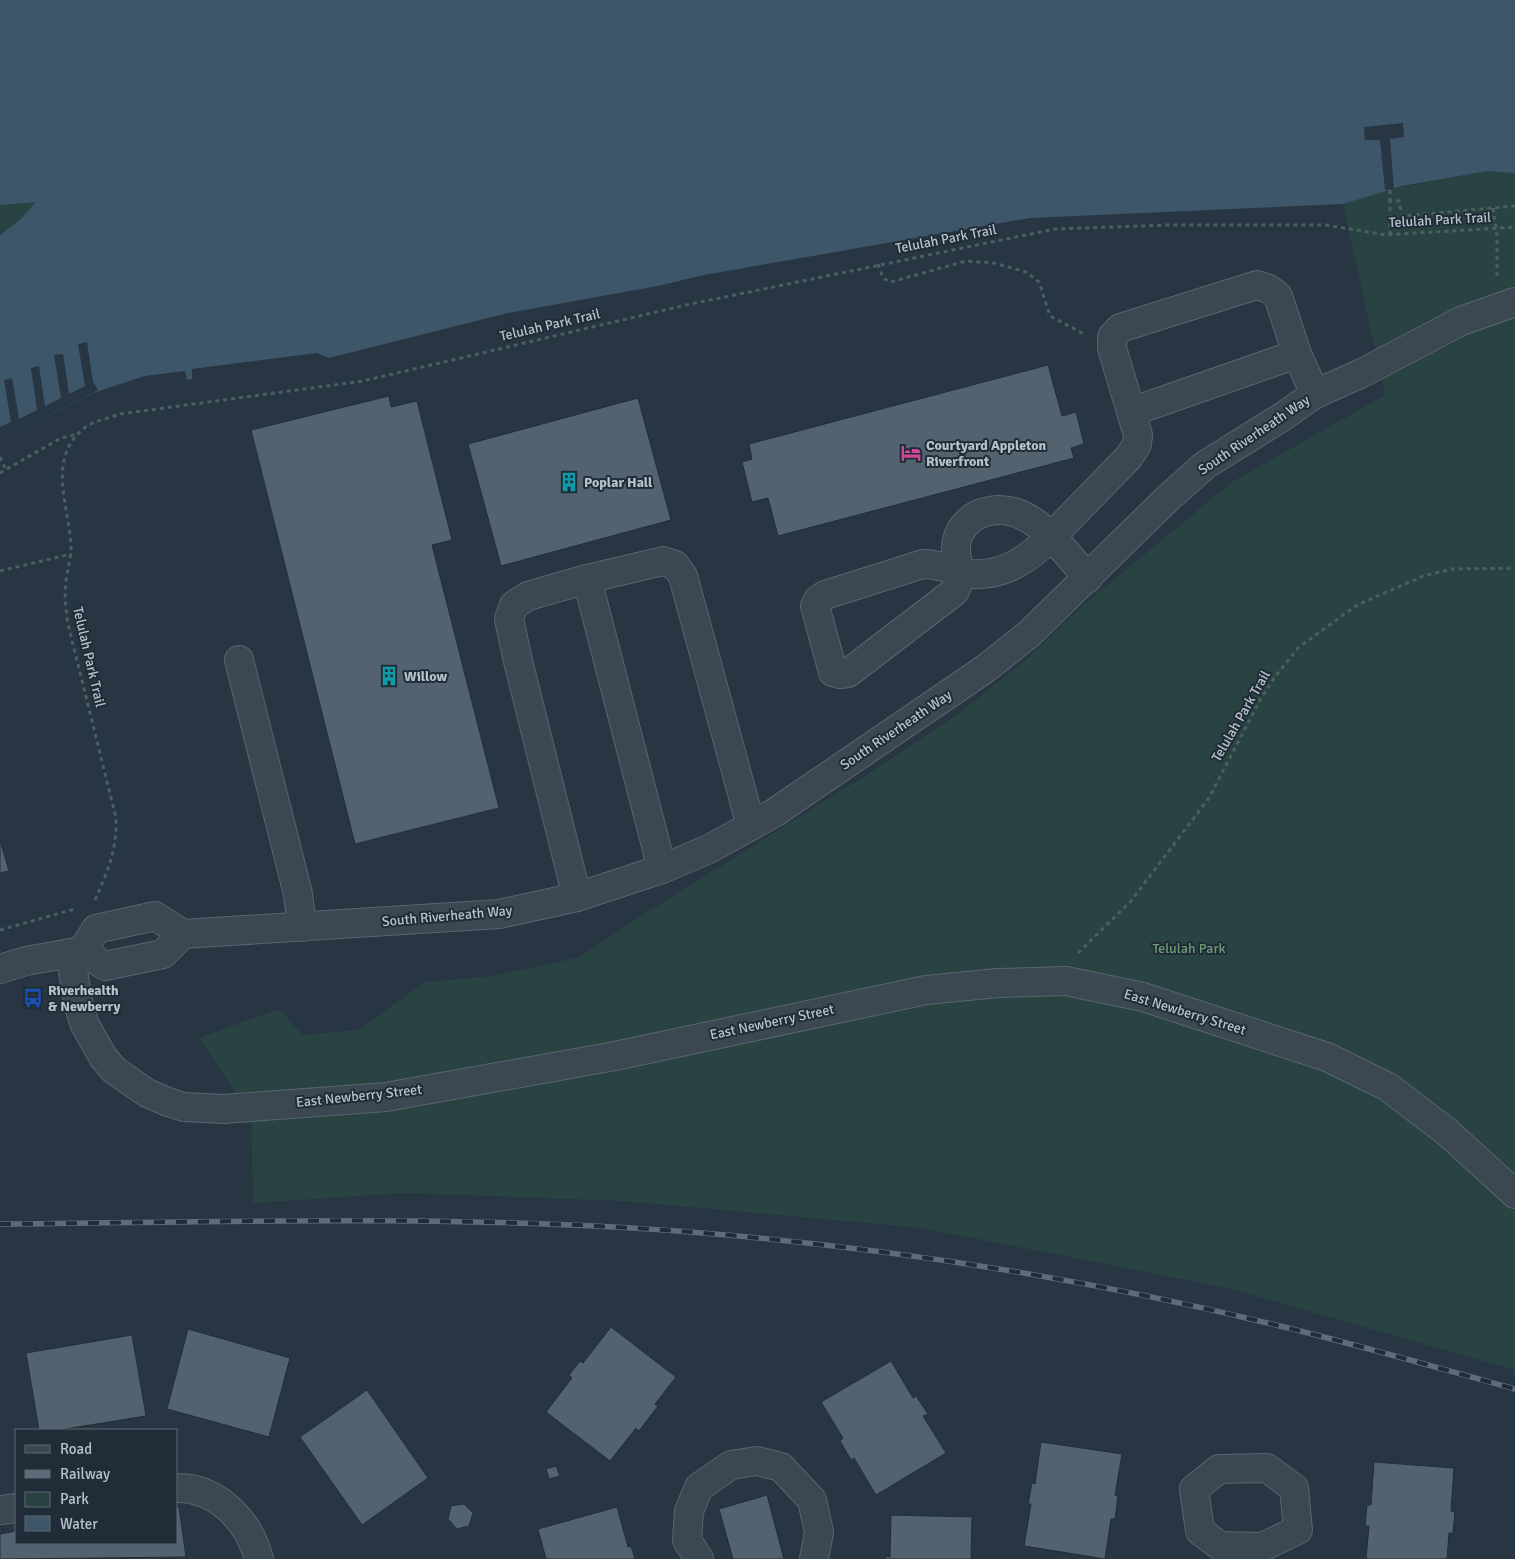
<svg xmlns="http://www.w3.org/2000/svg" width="1515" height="1559" viewBox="0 0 1515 1559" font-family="Signika,sans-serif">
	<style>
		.green { fill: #294342 }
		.water { fill: #3d566a }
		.pier { fill: #273642 }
		.building { fill: #52636f; stroke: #222e39 }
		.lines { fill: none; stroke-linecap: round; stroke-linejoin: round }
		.minor-casing { stroke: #59656f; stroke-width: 30 }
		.path { stroke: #496060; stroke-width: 3; stroke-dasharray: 4 4; stroke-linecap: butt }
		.minor { stroke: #3b4751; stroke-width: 28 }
		.rail-casing { stroke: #5d6c78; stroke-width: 5.5 }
		.rail { stroke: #202c37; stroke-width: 4; stroke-dasharray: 11; stroke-linecap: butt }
		.labels { text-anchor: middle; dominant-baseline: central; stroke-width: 4; stroke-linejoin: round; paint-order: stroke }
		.street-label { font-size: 14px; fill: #b8c2cb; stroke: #202c37 }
		.poi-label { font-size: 14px; font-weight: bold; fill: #b8c2cb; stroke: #202c37; text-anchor: start }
		.park-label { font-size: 14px; fill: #6f9c74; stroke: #202c37 }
	</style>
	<rect width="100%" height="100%" fill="#273642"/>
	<g class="green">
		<polygon points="1488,171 1515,173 1515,1370 1232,1289 922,1228 622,1201 405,1193 253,1203 251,1115 199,1038 279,1009 303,1035 358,1030 425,982 493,976 580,957 633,921 871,772 951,719 1021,664 1081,607 1232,482 1385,395 1343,204 1385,190"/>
		<polygon points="59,197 0,247 0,205"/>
	</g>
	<polygon class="water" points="0,0 1515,0 1515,173 1488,171 1402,186 1343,204 1030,218 704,275 658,286 508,313 329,358 317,353 192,369 192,379 187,380 185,371 145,376 93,393 0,440 0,235 20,220 36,202 0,205"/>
	<g class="pier">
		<polygon points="1403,123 1404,137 1390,139 1394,189 1385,190 1380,140 1365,140 1364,127"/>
		<polygon points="87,342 93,382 98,390 0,440 0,427 11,422 4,380 12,378 19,419 37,410 31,368 39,366 45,406 61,398 54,355 63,354 69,394 85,386 78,344"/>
	</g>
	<g class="building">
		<polygon points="1048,365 1062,416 1076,412 1084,444 1071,448 1074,458 778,536 768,498 752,502 742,462 752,459 749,444"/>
		<polygon points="389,396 391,407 417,401 452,540 432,545 499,808 355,844 251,430"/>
		<polygon points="638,398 671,520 501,566 468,444"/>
		<polygon points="0,840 9,871 0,873"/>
		<polygon points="611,1327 676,1377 655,1404 658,1406 639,1431 636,1428 610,1461 546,1412 572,1378 569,1375 580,1361 583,1363"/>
		<polygon points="188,1329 290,1358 269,1437 167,1409"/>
		<polygon points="132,1335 146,1416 59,1430 39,1430 26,1353"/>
		<polygon points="891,1361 913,1398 916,1396 928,1414 923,1416 946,1453 876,1495 854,1458 851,1460 840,1441 843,1438 821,1402"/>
		<polygon points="367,1390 428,1478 362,1525 300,1437"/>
		<polygon points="1041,1442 1122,1454 1115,1495 1118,1496 1115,1519 1111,1519 1105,1559 1024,1546 1031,1504 1028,1504 1032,1483 1035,1484"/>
		<polygon points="1374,1462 1454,1468 1451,1511 1455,1512 1453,1533 1449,1533 1447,1559 1366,1559 1369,1526 1365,1526 1367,1505 1371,1505"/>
		<polygon points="556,1466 560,1476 549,1479 546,1469"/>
		<polygon points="767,1495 784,1559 733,1559 719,1509"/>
		<polygon points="464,1504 473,1513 469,1526 457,1529 448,1519 451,1506"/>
		<polygon points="179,1507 186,1557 0,1559 0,1534 16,1531 16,1543 176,1543 176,1508"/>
		<polygon points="617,1507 628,1547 631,1546 635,1559 546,1559 538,1529"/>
		<polygon points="891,1515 972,1517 971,1558 975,1559 886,1559 886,1556 890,1557"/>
	</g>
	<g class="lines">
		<defs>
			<g id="minor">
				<polyline points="1131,412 1297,354"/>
				<path d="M1088 578C1061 548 1028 497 982 513 970 517 960 528 957 540 952 558 966 574 954 592L848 673 840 674 833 672 815 606 818 600 825 595 923 564C941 564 955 572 972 574 1005 576 1029 558 1051 537L1129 457 1137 444 1138 435 1112 348V337L1120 328 1257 285 1269 289 1278 296 1297 354 1315 394"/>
				<polyline points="587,579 662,869"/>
				<polyline points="239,660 298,894 302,927"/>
				<polyline points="577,897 518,661 509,619 514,605 528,596 587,579 663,561 675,565 683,576 751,826"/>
				<polyline points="82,951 96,929 155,916 183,934 499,914 577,897 662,869 709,849 774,813 985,669 1029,634 1167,499 1205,465 1282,417 1315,394 1362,373 1461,321 1515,302"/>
				<polyline points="70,953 79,1007 85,1025 103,1057 114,1070 147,1093 168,1102 184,1107 224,1109 386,1097 615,1056 926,990 998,983 1066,981 1143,997 1327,1057 1388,1087 1447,1132 1515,1194"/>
				<polyline points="0,969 26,961 82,951 105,966 163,954 183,934"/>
				<polygon points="1267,1468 1294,1488 1298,1530 1262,1547 1220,1546 1200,1531 1194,1489 1219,1469"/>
				<path d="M176 1488C217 1487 249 1521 259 1559"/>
				<polyline points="0,1510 16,1508"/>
				<polyline points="699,1559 687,1540 689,1511 699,1487 731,1465 757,1461 781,1467 812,1500 819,1532 814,1559"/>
			</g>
		</defs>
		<use href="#minor" class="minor-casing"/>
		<g class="path">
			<polyline points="1390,190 1390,200 1399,201 1402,216 1515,206"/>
			<polyline points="1493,208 1497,235 1497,277"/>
			<polyline points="1390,235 1390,200"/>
			<polyline points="878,264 883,278 891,282 966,261 994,263 1026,272 1039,282 1050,316 1084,334"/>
			<polyline points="0,457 6,470"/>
			<polyline points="0,473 61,438 79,434"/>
			<polyline points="0,571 71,554"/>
			<path d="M95 900C108 870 117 851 116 818L68 624C66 610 64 596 66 582 67 569 72 557 71 544 68 504 46 455 87 426 96 420 110 418 120 414L363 381 686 305 1055 229 1168 225H1326L1386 235 1515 227"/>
			<polyline points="0,930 75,909"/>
			<polyline points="1078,953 1131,901 1209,798 1261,698 1277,674 1299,647 1357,605 1423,576 1452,569 1515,568"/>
		</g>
		<use href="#minor" class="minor"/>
		<defs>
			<path id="rail" d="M0 1224C246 1222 493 1213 738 1236 922 1253 1106 1283 1284 1327 1362 1346 1438 1368 1515 1389"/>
		</defs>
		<use href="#rail" class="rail-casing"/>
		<use href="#rail" class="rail"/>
	</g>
	<defs>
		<symbol id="hotel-bare" viewBox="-9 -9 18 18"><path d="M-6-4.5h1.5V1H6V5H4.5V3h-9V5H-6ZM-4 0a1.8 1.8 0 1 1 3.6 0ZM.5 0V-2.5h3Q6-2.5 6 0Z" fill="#d1479c" stroke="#202c37" stroke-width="2.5" paint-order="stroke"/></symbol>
		<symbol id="building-bare" viewBox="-9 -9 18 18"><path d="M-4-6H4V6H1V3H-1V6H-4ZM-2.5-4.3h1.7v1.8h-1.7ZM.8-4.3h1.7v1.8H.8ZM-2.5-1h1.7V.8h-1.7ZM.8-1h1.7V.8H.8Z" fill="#0f9aa8" stroke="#202c37" stroke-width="2.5" paint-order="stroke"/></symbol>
		<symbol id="bus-bare" viewBox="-9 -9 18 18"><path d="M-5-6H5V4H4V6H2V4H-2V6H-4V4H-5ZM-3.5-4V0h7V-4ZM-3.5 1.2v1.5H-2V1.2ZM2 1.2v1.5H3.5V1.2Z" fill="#1a4fb4" stroke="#202c37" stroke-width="2.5" paint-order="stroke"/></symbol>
	</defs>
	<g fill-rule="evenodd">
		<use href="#hotel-bare" x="897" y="439" width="28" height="28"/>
		<use href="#building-bare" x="555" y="468" width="28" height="28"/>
		<use href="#building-bare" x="375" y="662" width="28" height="28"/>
		<use href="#bus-bare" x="19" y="984" width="28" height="28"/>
	</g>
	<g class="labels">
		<g class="street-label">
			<text transform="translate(1440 220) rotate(-3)">Telulah Park Trail</text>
			<text transform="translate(946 239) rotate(-11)">Telulah Park Trail</text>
			<text transform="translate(550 325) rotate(-13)">Telulah Park Trail</text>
			<text transform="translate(1254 435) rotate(-34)">South Riverheath Way</text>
			<text transform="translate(89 657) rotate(77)">Telulah Park Trail</text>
			<text transform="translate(1241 716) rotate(-60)">Telulah Park Trail</text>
			<text transform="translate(896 730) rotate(-34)">South Riverheath Way</text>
			<text transform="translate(447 916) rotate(-5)">South Riverheath Way</text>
			<text transform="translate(1185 1012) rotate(17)">East Newberry Street</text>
			<text transform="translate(772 1022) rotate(-12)">East Newberry Street</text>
			<text transform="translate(359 1096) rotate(-6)">East Newberry Street</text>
		</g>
		<g class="poi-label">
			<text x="926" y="445">Courtyard Appleton<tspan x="926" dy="16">Riverfront</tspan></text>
			<text x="584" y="482">Poplar Hall</text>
			<text x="404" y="676">Willow</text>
			<text x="48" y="990">Riverhealth<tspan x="48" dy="16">&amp; Newberry</tspan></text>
		</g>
		<g class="park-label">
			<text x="1189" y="948">Telulah Park</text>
		</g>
	</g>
	<rect x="15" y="1429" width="162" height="115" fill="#202c37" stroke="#5d6872"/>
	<rect x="25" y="1445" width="25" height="8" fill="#3b4751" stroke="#5d6872"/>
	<text x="60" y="1454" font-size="15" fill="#b8c2cb">Road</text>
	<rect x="25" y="1470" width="25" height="8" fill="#5d6c78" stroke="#5d6872"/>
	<text x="60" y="1479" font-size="15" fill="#b8c2cb">Railway</text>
	<rect x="25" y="1492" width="25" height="15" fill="#294342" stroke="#5d6872"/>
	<text x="60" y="1504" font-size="15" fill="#b8c2cb">Park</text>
	<rect x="25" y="1516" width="25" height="15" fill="#3d566a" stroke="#5d6872"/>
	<text x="60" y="1529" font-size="15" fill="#b8c2cb">Water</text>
</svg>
